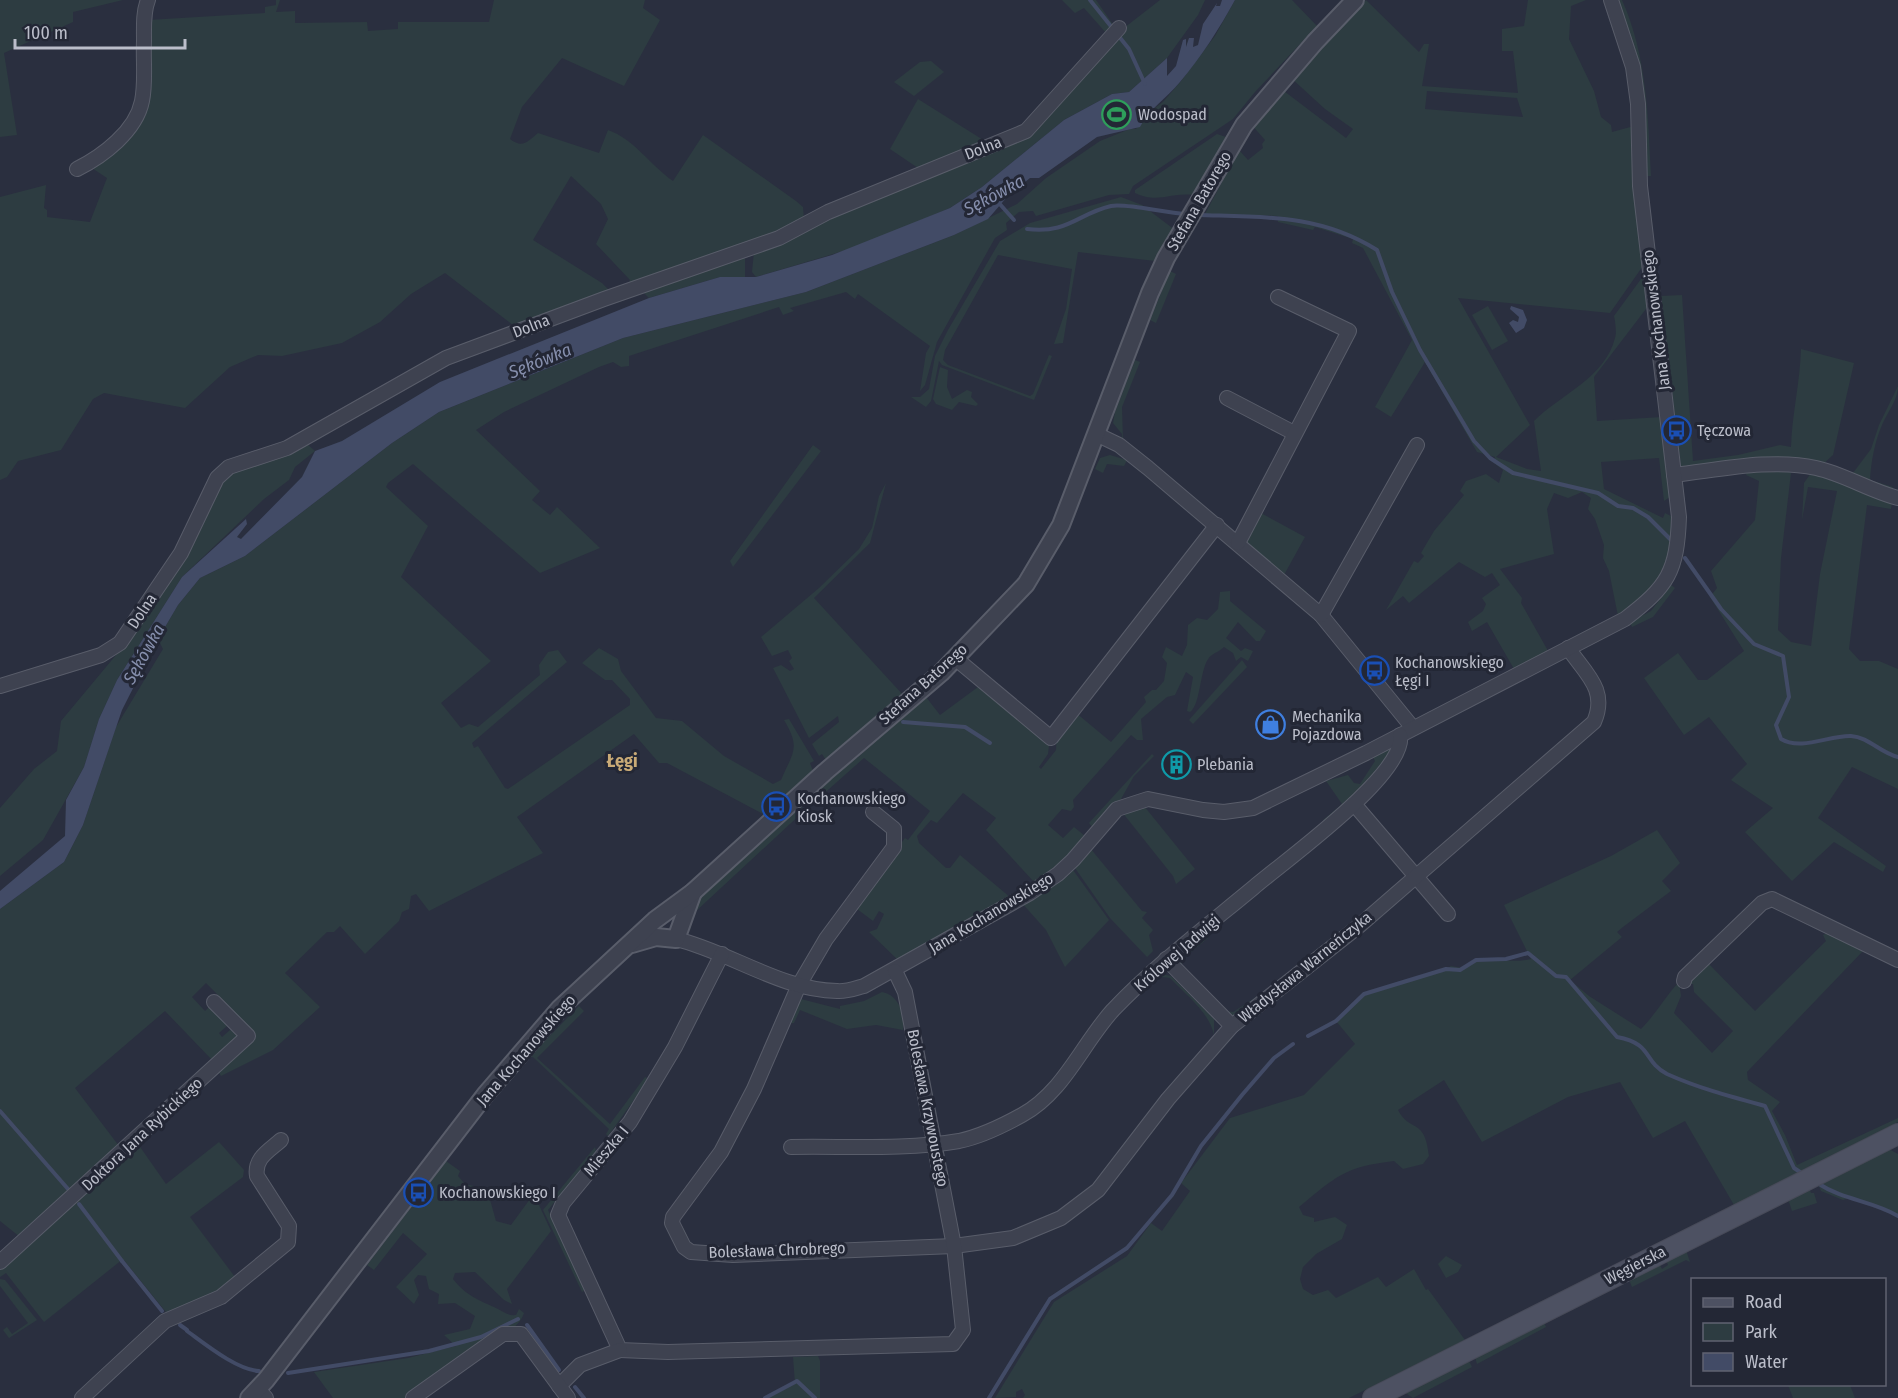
<svg xmlns="http://www.w3.org/2000/svg" width="1898" height="1398" viewBox="0 0 1898 1398" font-family="'Fira Sans Condensed',sans-serif">
	<style>
		.green { fill: #2d3c41; fill-rule: evenodd }
		.water { fill: #424b66 }
		.lines { fill: none; stroke-linecap: round; stroke-linejoin: round }
		.stream { stroke: #424b66; stroke-width: 4 }
		.minor-casing { stroke: #595d6a; stroke-width: 16 }
		.tertiary-casing { stroke: #595d6a; stroke-width: 20 }
		.secondary-casing { stroke: #484b59; stroke-width: 22 }
		.minor { stroke: #3e4250; stroke-width: 14 }
		.tertiary { stroke: #3e4250; stroke-width: 16 }
		.secondary { stroke: #4d5162; stroke-width: 20 }
		.labels { text-anchor: middle; dominant-baseline: central; stroke-width: 6; stroke-linejoin: round; paint-order: stroke }
		.poi-label { font-size: 16px; fill: #bbbeca; stroke: #232735; text-anchor: start }
		.street-label { font-size: 16px; fill: #bbbeca; stroke: #232735 }
		.water-label { font-size: 18px; font-style: italic; fill: #868fad; stroke: #232735 }
		.neighbourhood-label { font-size: 18px; font-weight: bold; fill: #c9aa76; stroke: #232735 }
	</style>
	<rect width="100%" height="100%" fill="#2a2f3f"/>
	<g class="green">
		<polygon points="0,0 123,0 73,12 73,22 4,53 17,135 0,137"/>
		<path d="M276 0H280L276 12 295 11V23L367 22 368 31 398 29V22H489L494 0H645L643 8 660 20 624 86 562 58 522 107 510 139C523 149 528 141 538 133L599 153 608 130C634 139 650 165 673 181L703 135 796 201 803 207 804 220 799 225 627 288 630 280 596 244 608 219 601 204 571 176 533 240 602 283 612 293 518 329 445 273 411 294 380 322 342 343 282 356 258 355 230 367 185 408 104 393 93 399 61 450 18 461 7 477 0 480V197L46 185 44 208 47 210V217L90 222 107 178 92 168 133 126 148 20 265 13V7L276 5Z"/>
		<polygon points="1062,0 1096,0 1114,26 1107,34 1084,8 1075,13"/>
		<polygon points="1160,0 1205,0 1198,15 1167,58 1129,92 1112,94 1064,120 982,187 950,208 860,246 756,277 752,272 754,252 1027,133 1111,38"/>
		<path d="M1235 0H1292L1317 26 1255 92 1233 119 1133 186 1129 194 1109 195 1036 216 1033 211 1019 212 1006 223 1007 230 995 238 937 342 925 385 920 391 926 353 930 346 858 294 855 299 846 292 790 308 794 311 783 315 779 307 629 356V366L621 367 613 362 599 367 504 412 476 430 540 491 532 500 550 515 557 507 600 548 540 573 413 464 388 483 386 487 428 526 401 577 491 661 441 703 461 728 469 724 478 727 540 675 539 665 548 652 558 650 567 662 472 743 474 748 478 746 505 788 508 789 630 705V699L612 680H605L582 663 599 648 618 659 621 671 656 718 682 721 724 756 773 784 781 780C793 752 801 748 784 720L789 719 814 761 810 763 813 771 765 815 667 763H659L634 734 517 817 543 853 429 911 416 894 411 896 409 909 402 912 399 921 365 954 340 926 334 932H327L285 973 320 1007 273 1050 221 1076 218 1071 253 1039 216 1001 220 997 206 983 192 997 205 1011 210 1006 226 1022 227 1026 219 1033 222 1037 230 1030 237 1033 236 1040 213 1061 165 1011 75 1088 119 1146 20 1237 0 1221V909L64 862 83 825 116 727 163 649 158 639 178 605 200 578 245 556 392 443 439 412 623 338 806 292 954 235 1017 204 1046 178 1100 141 1130 129H1136L1144 116 1163 102 1181 81 1215 36Z"/>
		<path d="M1366 0 1419 52 1424 44H1429L1422 86 1518 93 1513 51H1502V29L1524 26 1528 0H1586L1571 6 1569 39 1594 91 1601 117 1611 125 1612 132 1634 126 1645 263 1610 313 1458 298 1530 425 1496 457 1527 469 1541 471 1534 421C1560 395 1605 378 1615 338 1617 333 1615 320 1614 316L1641 279H1645L1649 305 1594 377 1597 421 1662 417 1670 497 1664 501 1659 458 1601 462 1604 489 1663 518 1665 513 1671 516C1678 544 1664 576 1645 597 1638 605 1627 611 1618 616L1609 571 1603 558 1604 545 1595 519 1588 509 1591 498 1582 492 1568 498 1554 493 1547 509 1554 554 1500 569 1522 598 1521 603 1547 649V652L1514 669 1487 622 1472 631 1468 622 1483 611 1486 604 1482 598 1500 585 1492 573 1485 577 1459 562 1409 603 1403 596 1386 610 1414 561 1418 563 1424 556 1421 553 1434 531 1464 495 1460 491 1466 481 1486 474 1499 483 1503 470 1494 463 1495 457 1477 452 1425 362 1391 417 1375 407 1412 340 1363 248 1352 243 1353 239 1315 227 1313 230 1278 222V216L1205 214 1239 150 1248 160 1263 148 1262 144 1265 140 1250 123 1280 88 1346 138 1353 129 1325 109 1290 77ZM1427 91 1517 98 1523 117 1425 109Z"/>
		<path d="M1619 0H1622C1647 56 1648 116 1651 176H1647L1643 85Z"/>
		<polygon points="931,61 944,72 914,96 894,82 920,62"/>
		<polygon points="918,99 988,143 921,170 890,149"/>
		<path d="M1217 134 1226 137 1193 195C1171 192 1158 204 1135 193V190Z"/>
		<polygon points="1121,197 1142,205 1175,230 1148,284 1145,283 1155,261 1078,252 1063,343 1054,344 1066,309 1072,269 998,255 945,350 943,360 948,365 1030,396 1033,394 1049,355 1052,356 1034,400 942,365 939,361 931,401 926,407 911,397 920,397 929,389 935,356 948,330 1000,241 1030,223"/>
		<polygon points="745,256 745,277 720,277 649,298 643,292"/>
		<polygon points="1170,271 1176,274 1156,323 1150,320"/>
		<path d="M1682 295 1693 461 1738 455 1780 445 1791 447C1792 414 1800 383 1801 349L1854 363 1833 455 1822 465 1681 468 1661 296Z"/>
		<polygon points="1488,306 1508,341 1492,350 1472,315"/>
		<polygon points="1135,360 1140,362 1122,407 1123,440 1151,461 1150,464 1122,441 1122,434 1113,423 1115,412"/>
		<polygon points="940,367 948,370 947,387 952,399 967,390 972,392 971,397 978,404 976,406 959,402 952,410 936,404 933,399"/>
		<path d="M1898 386C1898 400 1888 411 1882 425 1875 441 1871 461 1870 480L1893 487 1892 493 1850 477 1871 449 1879 425Z"/>
		<polygon points="306,443 315,451 295,467 289,480 264,499 182,577 117,680 99,719 84,767 43,840 0,876 0,808 34,769 57,751 61,721 131,637 226,474"/>
		<polygon points="813,445 821,451 733,567 730,561"/>
		<polygon points="1110,455 1127,460 1124,466 1107,464 1103,473 1095,469 1100,458"/>
		<polygon points="1785,470 1791,473 1781,558 1778,630 1791,642 1811,646 1820,574 1837,491 1808,487 1802,520 1804,483 1811,473 1892,502 1891,509 1867,505 1849,649 1860,661 1879,661 1898,669 1898,789 1852,767 1818,818 1886,866 1883,872 1834,842 1792,881 1745,832 1773,808 1731,780 1747,764 1709,717 1684,735 1644,678 1678,653 1698,680 1707,680 1744,651 1710,597 1717,588 1711,571 1755,520 1759,481 1746,475 1747,471"/>
		<polygon points="886,483 870,543 814,598 904,696 852,741 849,739 826,760 822,754 819,756 812,744 839,722 838,716 809,738 773,668 781,665 790,671 794,669 789,661 792,658 788,650 772,656 761,637 819,588 859,549 872,528 879,496"/>
		<polygon points="1259,512 1305,537 1284,575 1307,592 1305,595 1245,545"/>
		<polygon points="1671,585 1675,588 1653,617 1632,627 1630,622 1651,611"/>
		<path d="M1230 591V601L1266 631 1260 641H1256L1238 622 1226 638 1241 651 1245 648 1253 651 1248 661 1241 657 1236 661 1233 653 1224 647C1220 651 1216 652 1212 655 1199 663 1202 704 1190 712L1187 711 1193 677 1186 672 1175 695 1167 697 1141 719 1143 740H1137L1131 735 1073 800 1074 807 1071 811 1062 809 1048 825 1063 838 1074 827 1085 836 1060 867 1035 883 986 830 996 818 963 793 937 823 931 820 917 836 919 843 946 868H950L960 855 1011 898 900 962 869 932 877 929 884 914 879 911 873 921 853 906 905 838 908 840 930 811 864 758 811 805 805 800 854 755 857 758 926 697 940 715 978 687 1049 746 1048 754 1039 767 1041 769 1056 750 1057 735 1075 712 1111 742 1146 702 1144 697 1152 690H1156L1164 681 1167 663 1162 657 1166 647 1182 656 1187 645 1188 625 1197 618 1207 620 1218 609 1220 592Z"/>
		<polygon points="1242,660 1247,667 1193,724 1189,720"/>
		<polygon points="1390,746 1392,752 1358,795 1325,822 1323,820 1342,804 1326,781 1348,775 1354,783 1360,784 1375,761 1373,757"/>
		<polygon points="1152,754 1154,756 1134,776 1121,799 1093,828 1089,823"/>
		<polygon points="799,805 805,810 694,913 690,931 689,924 695,901"/>
		<polygon points="1144,806 1195,869 1176,884 1173,876 1122,812"/>
		<path d="M1657 830 1680 863 1662 881 1671 891 1623 927 1617 932 1622 937 1570 980 1589 996 1641 1029C1656 1014 1664 998 1679 982L1681 996 1674 1013 1712 1053 1733 1031 1694 992 1693 984H1686L1707 962 1755 1011 1826 941 1823 935 1827 933 1863 951 1747 1072 1748 1080 1780 1102 1772 1111 1785 1135 1797 1165 1898 1118V1122L1734 1205 1685 1121 1653 1138 1620 1082 1568 1097 1482 1142 1444 1080 1398 1110C1410 1133 1425 1117 1429 1156L1423 1164 1403 1169 1394 1161C1344 1167 1337 1176 1299 1207L1303 1215 1314 1218V1222L1335 1217 1347 1225 1342 1239 1316 1254 1303 1267 1300 1279 1303 1289 1313 1295 1328 1290 1336 1298 1378 1277 1386 1287 1414 1269 1426 1290 1428 1289 1465 1340 1349 1398H1023L1025 1395 1022 1389 1016 1392V1397L995 1398 1054 1302 1127 1256 1151 1223 1162 1231 1190 1191 1181 1183 1230 1118 1304 1095 1355 1044 1336 1021 1364 994 1399 982 1439 973 1451 966 1462 968C1482 953 1508 965 1531 959L1504 905 1611 856Z"/>
		<polygon points="1090,848 1142,911 1147,912 1142,918 1153,930 1149,935 1153,951 1147,957 1110,918 1075,868"/>
		<polygon points="1073,870 1109,920 1065,967 1046,930 1021,902 1068,876"/>
		<polygon points="1205,936 1208,938 1182,960 1182,966 1226,1011 1233,1012 1270,988 1300,963 1301,965 1233,1017 1227,1015 1177,964 1181,957"/>
		<path d="M1162 974 1171 976 1214 1019V1035C1209 1012 1188 997 1170 978L1162 977 1153 981Z"/>
		<path d="M882 992C899 995 905 1014 903 1030L876 1025 847 1029 800 1010 794 1023 785 1024 797 998 840 1009V1006L864 1001Z"/>
		<polygon points="579,1006 584,1011 537,1058 610,1124 645,1077 649,1079 608,1136 606,1134 609,1129 533,1057 529,1057"/>
		<polygon points="219,1142 244,1170 243,1177 190,1217 238,1281 170,1317 123,1259 44,1322 6,1273 0,1277 0,1266 138,1144 166,1184"/>
		<polygon points="595,1147 596,1151 548,1210 585,1290 582,1292 543,1210"/>
		<polygon points="1887,1148 1898,1154 1898,1217 1885,1209 1849,1198 1843,1200 1821,1191 1817,1181"/>
		<path d="M446 1161 460 1171 458 1176 465 1184 474 1186 480 1195 489 1196 496 1221 511 1225 530 1199 539 1205 551 1231 507 1289 512 1304 504 1300 475 1272 455 1273 453 1279C466 1296 479 1300 498 1309 504 1312 508 1316 516 1315L519 1309 524 1313C519 1327 510 1330 497 1335L405 1398H333L314 1372 408 1358 456 1346 444 1335 470 1329 475 1316 455 1303 438 1304 439 1294 429 1289 426 1276 418 1275 414 1280 419 1295 414 1304 396 1287 427 1254 403 1233 374 1270 367 1265Z"/>
		<polygon points="1808,1186 1811,1193 1814,1193 1817,1203 1792,1211 1788,1199"/>
		<polygon points="1686,1250 1690,1262 1686,1260 1632,1287 1628,1277 1659,1263 1662,1269 1668,1265 1665,1258"/>
		<polygon points="1446,1256 1462,1265 1458,1272 1446,1278 1438,1264"/>
		<polygon points="0,1279 5,1280 37,1320 9,1338 3,1330 7,1327 12,1334 28,1323 0,1286"/>
		<polygon points="1543,1320 1546,1327 1477,1364 1474,1354"/>
		<polygon points="818,1356 820,1361 820,1398 768,1398 795,1384 793,1357"/>
		<polygon points="1468,1359 1472,1367 1413,1398 1404,1392"/>
		<polygon points="1788,1385 1850,1385 1855,1398 1793,1398"/>
	</g>
	<g class="water">
		<path d="M1222 0H1235C1219 29 1202 56 1180 82 1167 98 1149 109 1140 127L1097 137 1039 178H1030L1007 197 988 219 954 235 806 292 623 338 439 412 392 443 245 556 200 578 178 605 158 639 122 710 83 825 64 862 0 909V891L65 836 66 800 84 767 99 719 117 680 182 577 246 519 247 524 237 537 241 539 302 477 315 451 342 441 440 382 649 298 720 277H756L832 255 950 208 982 187 1064 120 1112 94 1129 92 1167 58V76L1176 66 1183 40 1186 39V47L1189 38H1194L1193 47 1198 45 1203 24 1217 3 1216 6H1220Z"/>
		<polygon points="1511,306 1523,310 1527,320 1524,328 1516,333 1509,323 1513,320 1518,322 1519,317 1510,309"/>
	</g>
	<g class="lines">
		<g class="stream">
			<polyline points="1090,0 1129,49 1145,84"/>
			<polyline points="998,202 1014,220"/>
			<path d="M1198 215C1264 217 1320 214 1377 250L1392 292 1420 350 1474 441 1490 458 1513 473 1598 493 1618 506 1633 508 1648 517 1670 539"/>
			<path d="M1027 229C1068 234 1077 214 1111 206 1127 203 1165 213 1185 214"/>
			<path d="M1685 558 1721 609 1754 644 1783 656 1789 697 1776 725 1781 739C1801 751 1830 735 1851 736 1869 737 1880 753 1898 757"/>
			<polyline points="903,722 965,727 990,743"/>
			<path d="M1308 1036 1336 1021 1364 994 1446 969 1460 970 1476 960 1506 959 1528 953 1556 976 1566 977 1617 1037C1654 1044 1642 1061 1667 1074 1698 1088 1732 1097 1765 1106L1794 1168 1800 1172"/>
			<polyline points="0,1111 68,1189"/>
			<path d="M1819 1184C1843 1200 1873 1201 1898 1216"/>
			<polyline points="79,1204 122,1261"/>
			<polyline points="122,1261 162,1311"/>
			<polyline points="180,1325 187,1330"/>
			<polyline points="527,1325 559,1370"/>
			<path d="M187 1331C205 1344 237 1370 259 1371"/>
			<polyline points="288,1373 429,1351 481,1337 518,1319"/>
			<polyline points="575,1387 584,1398"/>
			<polyline points="765,1398 797,1381 815,1398"/>
			<polyline points="989,1398 1050,1299 1127,1248 1172,1195 1201,1146 1242,1095 1274,1058 1293,1044"/>
		</g>
		<defs>
			<g id="minor">
				<path d="M77 169C103 156 136 131 142 101 146 82 143 60 144 41 144 28 143 12 148 0"/>
				<polyline points="1227,398 1294,433"/>
				<polyline points="1096,434 1119,445 1148,468 1321,615 1413,728"/>
				<path d="M1674 475C1719 470 1771 458 1816 468 1844 474 1870 491 1898 498"/>
				<polyline points="1238,543 1349,331 1278,297"/>
				<polyline points="1321,615 1417,445"/>
				<polyline points="955,658 1051,738 1217,525"/>
				<polyline points="0,686 101,655 120,643 181,553 217,478 229,467 287,448 446,358 604,299 779,238 828,212 1026,131 1119,28"/>
				<polyline points="1354,804 1448,914"/>
				<path d="M873 812 894 829V847L826 939 799 985 754 1089 721 1152 673 1217 672 1223 684 1247 691 1252 733 1255 954 1246 1013 1238 1061 1218 1098 1190 1168 1099 1232 1026 1359 926 1594 722C1608 690 1586 674 1568 648"/>
				<path d="M676 939C730 952 781 990 837 991 846 992 856 988 864 986L1030 893 1058 874 1073 860 1117 809 1148 799 1203 810 1224 812 1253 808 1366 753 1625 619C1668 586 1677 572 1679 517L1640 186 1638 104 1633 67 1611 0"/>
				<polyline points="722,954 675,1047 630,1122 563,1203 558,1215 620,1350 668,1352 953,1344 963,1330 954,1246 905,992 895,971"/>
				<polyline points="1166,959 1232,1026"/>
				<polyline points="1684,981 1685,977 1762,903 1772,899 1898,960"/>
				<path d="M791 1147C845 1146 906 1150 959 1141 978 1137 1004 1125 1022 1115 1064 1092 1082 1044 1113 1010 1156 965 1206 927 1253 888 1283 862 1408 773 1400 735"/>
				<polyline points="0,1262 248,1036 214,1002"/>
				<polyline points="559,1386 580,1365 620,1350"/>
				<polyline points="258,1389 266,1398"/>
				<path d="M82 1398 165 1321 221 1297 288 1242 289 1226 257 1176C254 1158 269 1151 281 1140"/>
				<polyline points="413,1398 503,1334 521,1334 568,1398"/>
			</g>
			<g id="tertiary">
				<polyline points="632,944 656,937 676,939 693,892"/>
				<polyline points="249,1398 266,1380 485,1095 560,1008 655,920 693,892 825,772 941,673 1026,584 1061,525 1150,293 1166,258 1244,125 1315,42 1355,0"/>
			</g>
			<polyline id="secondary" points="1373,1398 1898,1134"/>
		</defs>
		<use href="#minor" class="minor-casing"/>
		<use href="#tertiary" class="tertiary-casing"/>
		<use href="#secondary" class="secondary-casing"/>
		<use href="#minor" class="minor"/>
		<use href="#tertiary" class="tertiary"/>
		<use href="#secondary" class="secondary"/>
	</g>
	<defs>
		<symbol id="stadium-ring" viewBox="-11 -11 22 22"><circle r="9.5" fill="#232735" stroke="#2e9e5b" stroke-width="1.5"/><path d="M0-5a6.5 5 0 1 0 0 10a6.5 5 0 1 0 0-10ZM-3.5-1.8h7v3.6h-7Z" fill="#2e9e5b"/></symbol>
		<symbol id="bus-ring" viewBox="-11 -11 22 22"><circle r="9.5" fill="#232735" stroke="#1a4fb4" stroke-width="1.5"/><path d="M-5-6H5V4H4V6H2V4H-2V6H-4V4H-5ZM-3.5-4V0h7V-4ZM-3.5 1.2v1.5H-2V1.2ZM2 1.2v1.5H3.5V1.2Z" fill="#1a4fb4"/></symbol>
		<symbol id="shop-ring" viewBox="-11 -11 22 22"><circle r="9.5" fill="#232735" stroke="#3f7fe0" stroke-width="1.5"/><path d="M-5-2.5h2.3a2.7 3.5 0 0 1 5.4 0H5L5.5 6h-11ZM-1.5-2.5h3a1.5 2.3 0 0 0-3 0Z" fill="#3f7fe0"/></symbol>
		<symbol id="building-ring" viewBox="-11 -11 22 22"><circle r="9.5" fill="#232735" stroke="#0f9aa8" stroke-width="1.5"/><path d="M-4-6H4V6H1V3H-1V6H-4ZM-2.5-4.3h1.7v1.8h-1.7ZM.8-4.3h1.7v1.8H.8ZM-2.5-1h1.7V.8h-1.7ZM.8-1h1.7V.8H.8Z" fill="#0f9aa8"/></symbol>
	</defs>
	<g fill-rule="evenodd">
		<use href="#stadium-ring" x="1100" y="98" width="33" height="33"/>
		<use href="#bus-ring" x="1660" y="414" width="33" height="33"/>
		<use href="#bus-ring" x="1358" y="654" width="33" height="33"/>
		<use href="#shop-ring" x="1254" y="708" width="33" height="33"/>
		<use href="#building-ring" x="1160" y="748" width="33" height="33"/>
		<use href="#bus-ring" x="760" y="790" width="33" height="33"/>
		<use href="#bus-ring" x="402" y="1176" width="33" height="33"/>
	</g>
	<g class="labels">
		<g class="poi-label">
			<text x="1138" y="114">Wodospad</text>
			<text x="1697" y="430">Tęczowa</text>
			<text x="1395" y="662">Kochanowskiego<tspan x="1395" dy="18">Łęgi I</tspan></text>
			<text x="1292" y="716">Mechanika<tspan x="1292" dy="18">Pojazdowa</tspan></text>
			<text x="1197" y="764">Plebania</text>
			<text x="797" y="798">Kochanowskiego<tspan x="797" dy="18">Kiosk</tspan></text>
			<text x="439" y="1192">Kochanowskiego I</text>
		</g>
		<g class="street-label">
			<text transform="translate(983 148) rotate(-21)">Dolna</text>
			<text transform="translate(1199 201) rotate(-60)">Stefana Batorego</text>
			<text transform="translate(1656 320) rotate(-97)">Jana Kochanowskiego</text>
			<text transform="translate(531 326) rotate(-21)">Dolna</text>
			<text transform="translate(142 611) rotate(-56)">Dolna</text>
			<text transform="translate(923 684) rotate(-42)">Stefana Batorego</text>
			<text transform="translate(991 913) rotate(-31)">Jana Kochanowskiego</text>
			<text transform="translate(1177 953) rotate(-41)">Królowej Jadwigi</text>
			<text transform="translate(1305 967) rotate(-39)">Władysława Warneńczyka</text>
			<text transform="translate(526 1050) rotate(-49)">Jana Kochanowskiego</text>
			<text transform="translate(928 1108) rotate(79)">Bolesława Krzywoustego</text>
			<text transform="translate(142 1134) rotate(-43)">Doktora Jana Rybickiego</text>
			<text transform="translate(606 1151) rotate(-50)">Mieszka I</text>
			<text transform="translate(777 1250) rotate(-2)">Bolesława Chrobrego</text>
			<text transform="translate(1635 1265) rotate(-27)">Węgierska</text>
		</g>
		<g class="water-label">
			<text transform="translate(994 195) rotate(-28)">Sękówka</text>
			<text transform="translate(540 361) rotate(-22)">Sękówka</text>
			<text transform="translate(144 654) rotate(-61)">Sękówka</text>
		</g>
		<g class="neighbourhood-label">
			<text x="622" y="761">Łęgi</text>
		</g>
	</g>
	<rect x="1691" y="1278" width="195" height="108" fill="#232735" stroke="#606371" stroke-width="1.5"/>
	<rect x="1703" y="1298" width="30" height="9" fill="#4d5162" stroke="#606371" stroke-width="1.5"/>
	<text x="1745" y="1308" font-size="18" fill="#bbbeca">Road</text>
	<rect x="1703" y="1323" width="30" height="18" fill="#2d3c41" stroke="#606371" stroke-width="1.5"/>
	<text x="1745" y="1338" font-size="18" fill="#bbbeca">Park</text>
	<rect x="1703" y="1353" width="30" height="18" fill="#424b66" stroke="#606371" stroke-width="1.5"/>
	<text x="1745" y="1368" font-size="18" fill="#bbbeca">Water</text>
	<path d="M15 39v9h170v-9" fill="none" stroke="#bbbeca" stroke-width="3"/>
	<text x="24" y="39" font-size="18" fill="#bbbeca" stroke="#232735" stroke-width="4.5" paint-order="stroke">100 m</text>
</svg>
